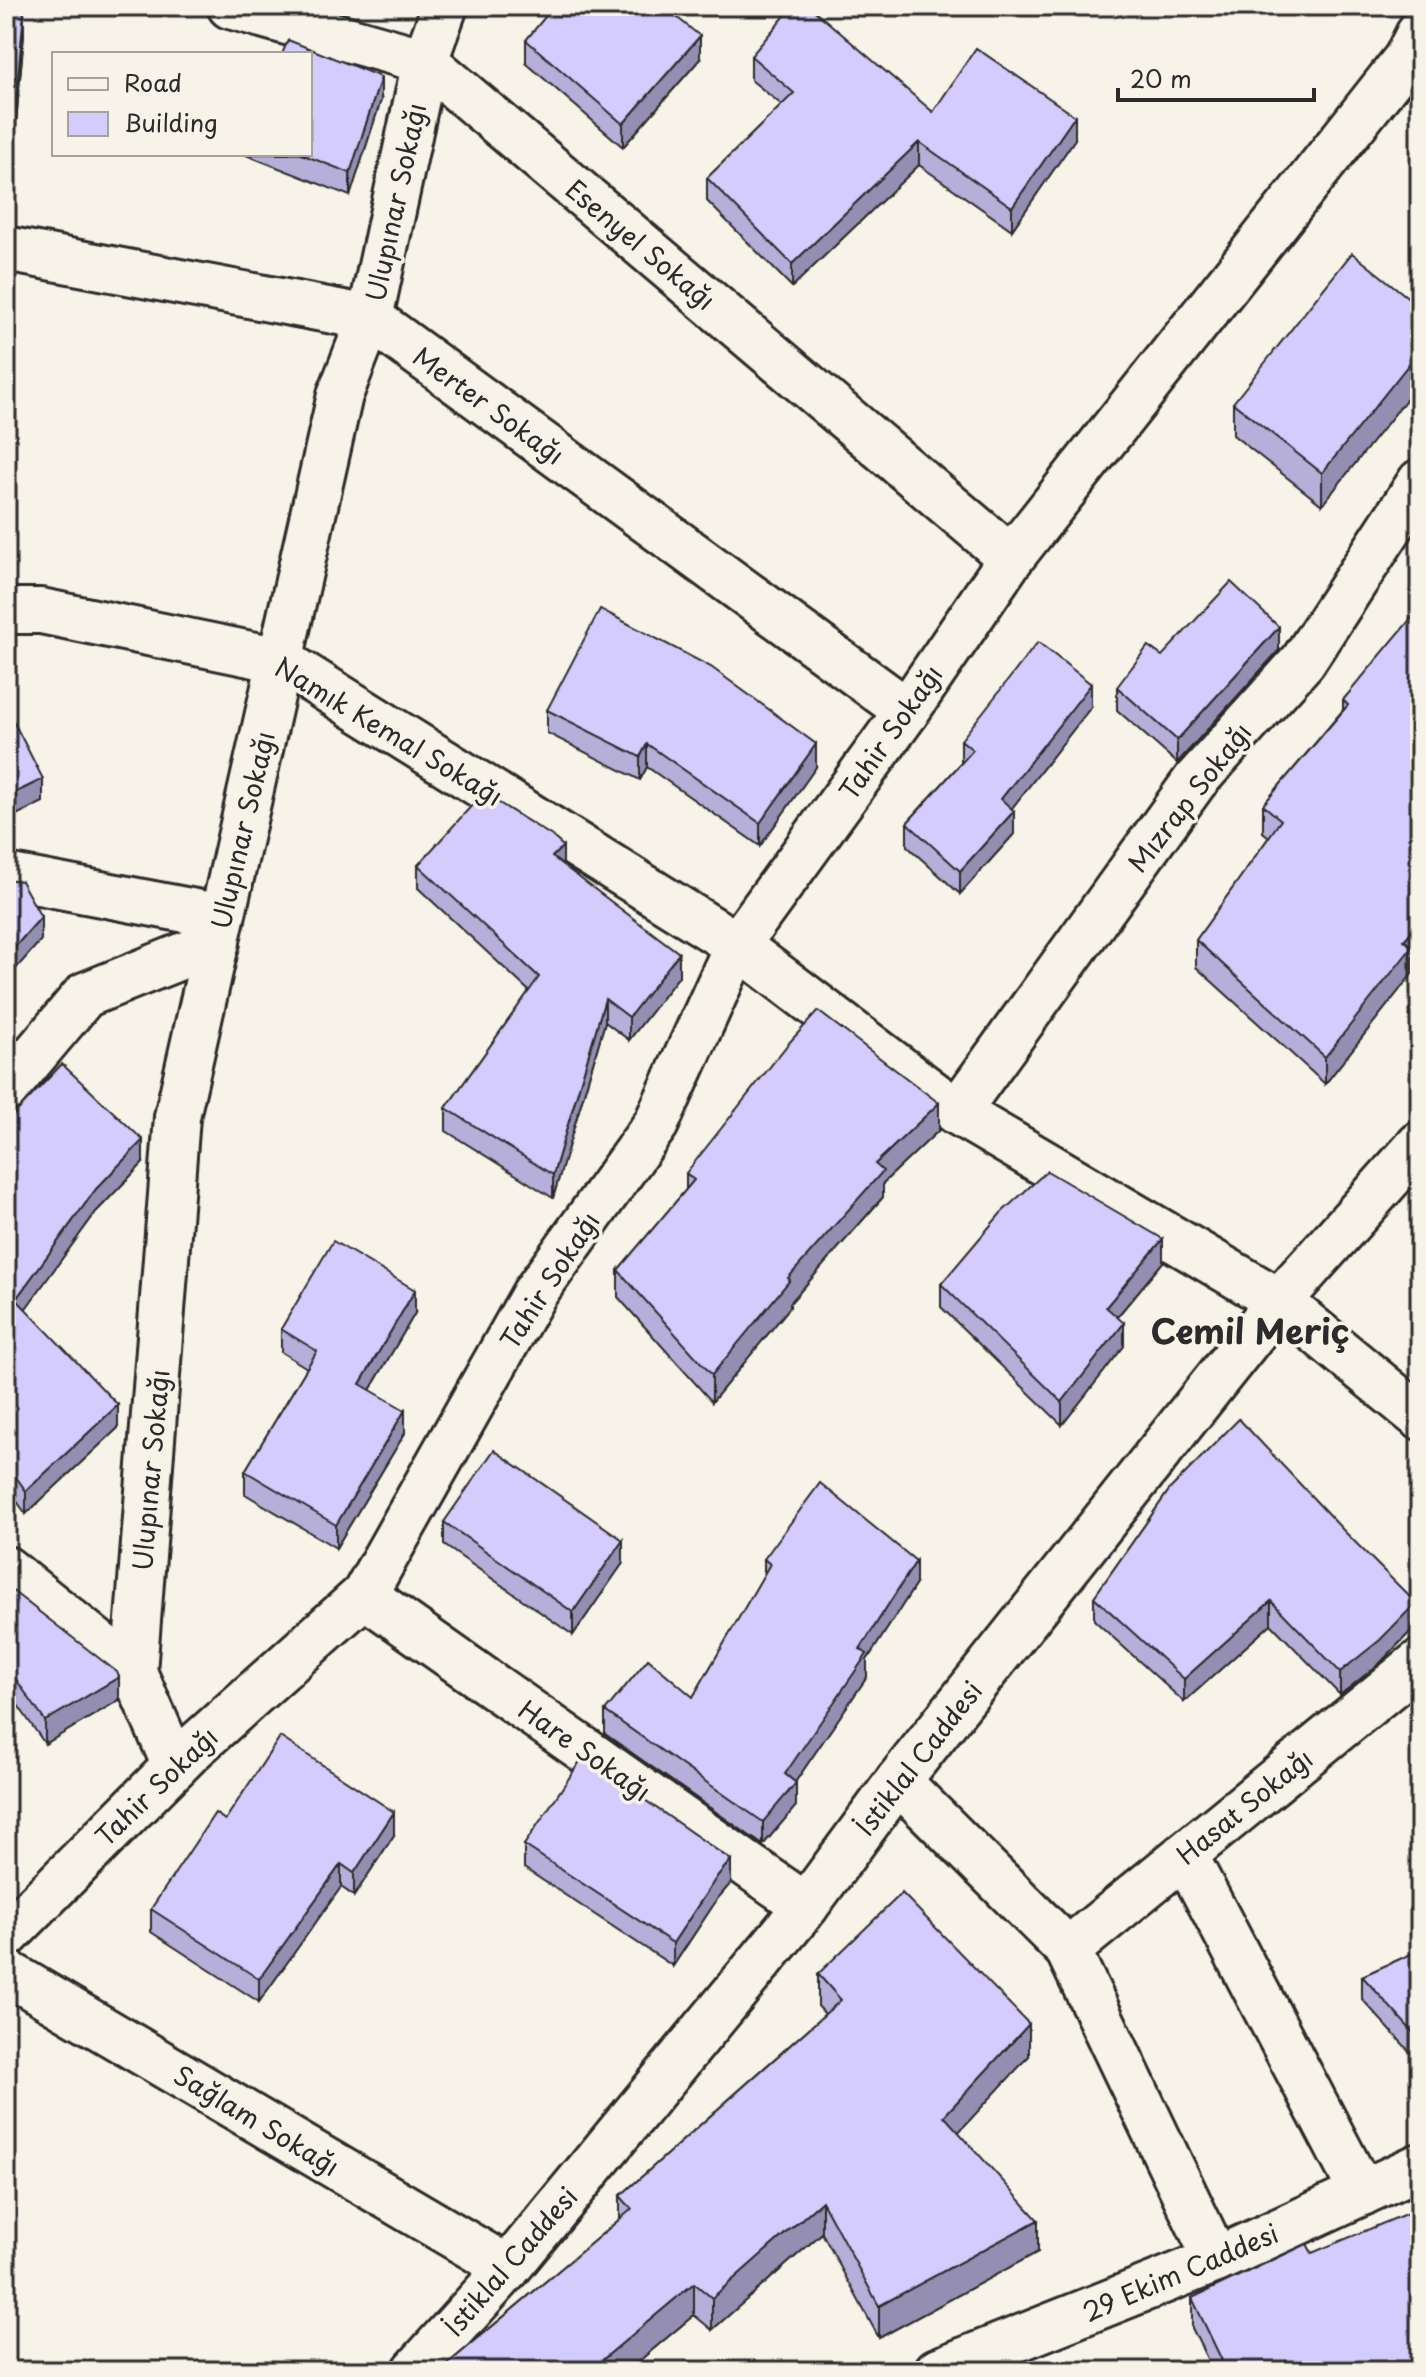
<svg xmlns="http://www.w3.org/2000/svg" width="1426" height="2377" viewBox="0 0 1426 2377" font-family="'Playpen Sans',sans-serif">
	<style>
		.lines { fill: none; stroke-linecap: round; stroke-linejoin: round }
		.minor-casing { stroke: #2b2b2b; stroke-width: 50 }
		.tertiary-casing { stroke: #2b2b2b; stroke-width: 50 }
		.minor { stroke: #f7f3e8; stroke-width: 44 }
		.tertiary { stroke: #f7f3e8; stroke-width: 44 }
		.wall { fill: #b6afda; stroke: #2b2b2b; stroke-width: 2 }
		.shaded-wall { fill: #948fb2; stroke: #2b2b2b; stroke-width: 2 }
		.building { fill: #d4ccfe; stroke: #2b2b2b; stroke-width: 2 }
		.labels { text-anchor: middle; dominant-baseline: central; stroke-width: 7; stroke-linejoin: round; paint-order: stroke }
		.street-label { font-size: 26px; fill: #2b2b2b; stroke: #f7f3e8 }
		.district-label { font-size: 34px; font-weight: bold; fill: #2b2b2b; stroke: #f7f3e8 }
	</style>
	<rect width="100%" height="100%" fill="#f7f3e8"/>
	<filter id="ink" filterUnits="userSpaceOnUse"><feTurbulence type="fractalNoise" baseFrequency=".0125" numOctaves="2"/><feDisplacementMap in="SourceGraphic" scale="16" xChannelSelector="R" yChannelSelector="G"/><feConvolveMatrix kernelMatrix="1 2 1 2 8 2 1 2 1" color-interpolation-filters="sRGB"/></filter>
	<g filter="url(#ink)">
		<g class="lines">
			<defs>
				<g id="minor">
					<polyline points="230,6 425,61 1011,558"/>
					<polyline points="6,249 370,318 907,711"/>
					<polyline points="6,611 41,611 280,660 737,945 957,1112 1279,1301 1420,1417"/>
					<polyline points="6,878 12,877 222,917"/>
					<polyline points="6,1089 85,995 217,942"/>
					<polyline points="957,1112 1195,781 1303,661 1420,482"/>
					<polyline points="6,1569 134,1672 175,1766"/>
					<polyline points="364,1595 806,1906"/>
					<polyline points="134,1672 177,1117 340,395 370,318 425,61 445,6"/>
					<polyline points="898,1781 1068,1950 1216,2260"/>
					<polyline points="1185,1855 1362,2193"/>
					<polyline points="6,1936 192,1749 364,1595 534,1294 656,1124 737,945 907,711 1011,558 1406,59 1420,31"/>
					<polyline points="1068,1950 1420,1662"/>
					<polyline points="6,1972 508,2268"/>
				</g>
				<g id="tertiary">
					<polyline points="415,2371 508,2268 806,1906 898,1781 1279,1301 1420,1144"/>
					<polyline points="937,2371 1216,2260 1420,2166"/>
				</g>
			</defs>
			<use href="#minor" class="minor-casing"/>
			<use href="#tertiary" class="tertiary-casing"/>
			<use href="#minor" class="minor"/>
			<use href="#tertiary" class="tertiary"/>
		</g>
		<g class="wall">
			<polygon points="6,11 24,35 13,154 6,154"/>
			<polygon points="526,40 700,59 623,147 526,63"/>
			<polygon points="751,56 933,112 1075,139 1012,230 919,165 792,287 707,201 707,178 782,105 751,80"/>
			<polygon points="381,100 350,196 246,155 246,154 310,154"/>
			<polygon points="1420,307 1420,382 1322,505 1233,435 1233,403"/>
			<polygon points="1420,621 1420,949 1412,958 1412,974 1325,1084 1196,967 1196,940 1269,837 1263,832 1263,805 1343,710 1343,700"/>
			<polygon points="1279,650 1177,763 1117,710 1117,687 1162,656"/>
			<polygon points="1091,707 1011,809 1014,834 960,894 907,846 907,823 961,763 961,740"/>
			<polygon points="547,710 816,767 760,846 647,767 640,780 547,733"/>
			<polygon points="418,865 563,865 679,976 629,1040 605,1022 553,1198 446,1131 446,1108 529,991 418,888"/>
			<polygon points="6,1123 143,1163 96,1212 25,1309 118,1428 26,1514 6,1486"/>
			<polygon points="939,1130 883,1183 883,1197 790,1303 790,1307 712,1402 618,1297 618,1270 686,1190 686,1173"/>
			<polygon points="1163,1262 1117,1317 1124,1346 1062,1425 941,1307 941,1284"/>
			<polygon points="415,1313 370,1390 405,1433 336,1548 245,1494 245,1471 307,1368 281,1352 281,1329"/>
			<polygon points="1170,1489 1416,1626 1380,1663 1340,1695 1271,1624 1184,1702 1094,1620 1094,1597"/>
			<polygon points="444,1522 623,1563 573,1635 444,1545"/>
			<polygon points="764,1559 916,1584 867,1660 867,1677 795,1782 796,1806 763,1845 605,1734 605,1711 693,1697 764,1575"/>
			<polygon points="6,1586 119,1700 45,1744 6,1688"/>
			<polygon points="225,1820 394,1835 354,1896 341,1887 259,2002 151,1932 151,1909"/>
			<polygon points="524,1845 731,1883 718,1898 673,1966 524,1868"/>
			<polygon points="1420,1950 1420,2063 1362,1999 1362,1976"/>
			<polygon points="818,1974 1029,2056 958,2132 1038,2252 879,2338 822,2233 712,2330 694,2315 627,2371 445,2371 445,2366 620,2219 620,2196 825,2014 818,2006"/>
			<polygon points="1312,2253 1420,2371 1213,2371 1192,2328 1192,2298"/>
		</g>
		<g class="shaded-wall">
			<polygon points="24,12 24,35 13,154 13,131"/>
			<polygon points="700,36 700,59 623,147 623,124"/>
			<polygon points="381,77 381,100 350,196 350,173"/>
			<polygon points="1075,116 1075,139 1012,230 1012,207"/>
			<polygon points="919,142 919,165 792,287 792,264"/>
			<polygon points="1420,350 1420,382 1322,505 1322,473"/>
			<polygon points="1279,627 1279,650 1177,763 1177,740"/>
			<polygon points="1091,684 1091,707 1001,822 1001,799"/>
			<polygon points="647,744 647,767 640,780 640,757"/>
			<polygon points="816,744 816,767 760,846 760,823"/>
			<polygon points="43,779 43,802 6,820 6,797"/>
			<polygon points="1014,811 1014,834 960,894 960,871"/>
			<polygon points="563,846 563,869 552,857"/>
			<polygon points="41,917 41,940 6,980 6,957"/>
			<polygon points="1420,922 1420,949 1412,958 1412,974 1325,1084 1325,1057 1404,940"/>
			<polygon points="679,953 679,976 629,1040 629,1017"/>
			<polygon points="605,999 605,1022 553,1198 553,1175"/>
			<polygon points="939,1103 939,1130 883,1183 883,1197 790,1303 790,1307 712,1402 712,1375 875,1164"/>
			<polygon points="143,1140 143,1163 96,1212 16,1322 16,1299 96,1189"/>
			<polygon points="1163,1239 1163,1262 1106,1330 1106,1307"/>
			<polygon points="415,1290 415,1313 360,1407 360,1384"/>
			<polygon points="1124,1323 1124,1346 1062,1425 1062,1402"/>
			<polygon points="118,1405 118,1428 26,1514 26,1491"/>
			<polygon points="405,1410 405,1433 336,1548 336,1525"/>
			<polygon points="623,1540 623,1563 573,1635 573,1612"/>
			<polygon points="916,1561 916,1584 867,1660 867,1677 787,1794 796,1783 796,1806 763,1845 763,1822 785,1774 860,1649"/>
			<polygon points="1271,1601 1271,1624 1184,1702 1184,1679"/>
			<polygon points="1416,1603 1416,1626 1380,1663 1340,1695 1340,1672"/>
			<polygon points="119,1677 119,1700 45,1744 45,1721"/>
			<polygon points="394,1812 394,1835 354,1896 354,1873"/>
			<polygon points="731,1860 731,1883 718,1898 673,1966 673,1943 718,1875"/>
			<polygon points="341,1864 341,1887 259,2002 259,1979"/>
			<polygon points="1029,2024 1029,2056 944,2148 944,2116"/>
			<polygon points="822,2201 822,2233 712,2330 712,2298"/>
			<polygon points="1038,2220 1038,2252 879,2338 879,2306"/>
			<polygon points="694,2283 694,2315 627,2371 589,2371"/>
		</g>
		<g class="building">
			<polygon points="554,6 663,6 700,36 623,124 526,40"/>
			<polygon points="793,6 809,6 933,112 976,48 1075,116 1012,207 919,142 792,264 707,178 794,93 751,56"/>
			<polygon points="6,11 24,12 13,131 6,131"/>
			<polygon points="288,40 381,77 350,173 301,154 310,154 310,54 282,54"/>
			<polygon points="1352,253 1420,307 1420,350 1322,473 1233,403"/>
			<polygon points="1231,582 1279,627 1177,740 1117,687 1148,646 1162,656"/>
			<polygon points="600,609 711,667 816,744 760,823 647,744 640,757 547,710"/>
			<polygon points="1413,616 1420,621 1420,922 1404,940 1412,947 1325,1057 1196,940 1281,820 1263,805 1348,705 1343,700"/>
			<polygon points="1038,642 1091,684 1001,799 1014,811 960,871 907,823 973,750 961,740"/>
			<polygon points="6,707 43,779 6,797"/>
			<polygon points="483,793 552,836 563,846 552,857 679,953 629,1017 605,999 553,1175 446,1108 539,977 418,865"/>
			<polygon points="6,879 21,881 41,917 6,957"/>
			<polygon points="818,1011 939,1103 875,1164 883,1171 788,1278 790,1280 712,1375 618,1270 694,1180 686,1173 788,1044"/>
			<polygon points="62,1064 143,1140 96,1189 16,1299 118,1405 26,1491 6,1463 6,1123"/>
			<polygon points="1047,1171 1163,1239 1106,1307 1124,1323 1062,1402 941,1284 1001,1213"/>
			<polygon points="333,1241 415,1290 360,1384 405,1410 336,1525 245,1471 317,1351 281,1329"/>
			<polygon points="1239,1419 1345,1532 1416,1603 1380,1640 1340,1672 1271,1601 1184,1679 1094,1597 1170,1489"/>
			<polygon points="494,1450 623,1540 573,1612 444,1522"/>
			<polygon points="820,1483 916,1561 860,1649 867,1654 785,1774 796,1783 763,1822 605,1711 648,1659 693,1697 770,1564 764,1559"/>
			<polygon points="6,1586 117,1672 119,1677 45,1721 6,1665"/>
			<polygon points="280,1737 394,1812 354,1873 341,1864 259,1979 151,1909 215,1813 225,1820"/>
			<polygon points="583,1757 731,1860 718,1875 673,1943 524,1845"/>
			<polygon points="902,1893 1029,2024 944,2116 1038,2220 879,2306 822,2201 712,2298 694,2283 589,2371 449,2371 445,2366 632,2209 620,2196 841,2000 818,1974"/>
			<polygon points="1420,1950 1420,2040 1362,1976"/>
			<polygon points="1420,2208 1420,2371 1227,2371 1192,2298 1307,2244 1312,2253"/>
		</g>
	</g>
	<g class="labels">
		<g class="street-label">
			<text transform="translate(395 202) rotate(-78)">Ulupınar Sokağı</text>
			<text transform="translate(641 244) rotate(40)">Esenyel Sokağı</text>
			<text transform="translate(489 405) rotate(36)">Merter Sokağı</text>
			<text transform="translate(389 731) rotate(31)">Namık Kemal Sokağı</text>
			<text transform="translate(890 732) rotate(-55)">Tahir Sokağı</text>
			<text transform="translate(1189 797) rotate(-52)">Mızrap Sokağı</text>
			<text transform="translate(242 830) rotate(-77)">Ulupınar Sokağı</text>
			<text transform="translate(549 1280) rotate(-57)">Tahir Sokağı</text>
			<text transform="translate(150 1470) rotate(-85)">Ulupınar Sokağı</text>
			<text transform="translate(585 1750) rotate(35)">Hare Sokağı</text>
			<text transform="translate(918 1758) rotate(-52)">İstiklal Caddesi</text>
			<text transform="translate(156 1786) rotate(-44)">Tahir Sokağı</text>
			<text transform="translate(1244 1806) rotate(-39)">Hasat Sokağı</text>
			<text transform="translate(257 2120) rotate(31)">Sağlam Sokağı</text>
			<text transform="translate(510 2261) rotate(-49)">İstiklal Caddesi</text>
			<text transform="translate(1180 2272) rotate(-23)">29 Ekim Caddesi</text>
		</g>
		<g class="district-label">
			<text x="1250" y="1330">Cemil Meriç</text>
		</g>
	</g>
	<rect width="1426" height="2377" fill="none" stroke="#f7f3e8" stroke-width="32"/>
	<rect x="16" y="16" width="1394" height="2345" fill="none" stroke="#2b2b2b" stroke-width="3" filter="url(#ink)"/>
	<rect x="52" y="52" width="260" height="104" fill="#f7f3e8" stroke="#a5a39c" stroke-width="2"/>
	<rect x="68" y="78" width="40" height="12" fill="#f7f3e8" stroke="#a5a39c" stroke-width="2"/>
	<text x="124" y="92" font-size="24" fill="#2b2b2b">Road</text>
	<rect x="68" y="112" width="40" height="24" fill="#d4ccfe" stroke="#a5a39c" stroke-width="2"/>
	<text x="124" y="132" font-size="24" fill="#2b2b2b">Building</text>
	<path d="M1118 88v12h196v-12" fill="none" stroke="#2b2b2b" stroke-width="4"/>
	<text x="1130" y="88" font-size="24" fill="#2b2b2b" stroke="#f7f3e8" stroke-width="6" paint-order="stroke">20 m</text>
</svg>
